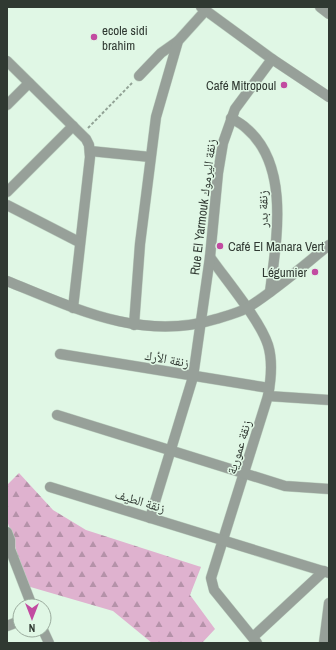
<svg xmlns="http://www.w3.org/2000/svg" width="336" height="650" viewBox="0 0 336 650" font-family="'Archivo Narrow','Noto Naskh Arabic',sans-serif">
	<style>
		.forest { fill: url(#forest-firs) }
		.lines { fill: none; stroke-linecap: round; stroke-linejoin: round }
		.minor-casing { stroke: #bdd1c1; stroke-width: 11 }
		.path { stroke: #92a396; stroke-width: 2; stroke-dasharray: 3 2; stroke-linecap: butt }
		.minor { stroke: #97a099; stroke-width: 10 }
		.poi-dot { fill: #c24ba1; stroke: #e0f7e5; stroke-width: 1.5 }
		.labels { text-anchor: middle; dominant-baseline: central; stroke-width: 3; stroke-linejoin: round; paint-order: stroke }
		.poi-label { font-size: 13px; fill: #303932; stroke: #e0f7e5; text-anchor: start }
		.street-label { font-size: 13px; fill: #303932; stroke: #e0f7e5 }
	</style>
	<defs>
		<pattern id="forest-firs" width="22" height="20" patternUnits="userSpaceOnUse"><rect width="22" height="20" fill="#dfb2cf"/><path d="M5 1l3.5 6h-7zM16 11l3.5 6h-7z" fill="#b592a9"/></pattern>
	</defs>
	<rect width="100%" height="100%" fill="#e0f7e5"/>
	<polygon class="forest" points="19,473 53,510 86,530 201,567 190,595 215,629 202,643 152,643 113,611 27,586 7,520 7,485"/>
	<g class="lines">
		<defs>
			<g id="minor">
				<polyline points="201,7 272,59 329,97"/>
				<polyline points="320,7 329,14"/>
				<polyline points="7,61 86,139 89,145 90,157 73,308"/>
				<polyline points="139,76 161,53 178,41"/>
				<polyline points="7,105 29,83"/>
				<path d="M231 118C236 121 242 124 246 128 291 166 276 242 270 292"/>
				<polyline points="90,151 150,157"/>
				<polyline points="7,192 73,126"/>
				<polyline points="7,205 79,242"/>
				<path d="M210 257C226 280 260 320 268 345 273 361 271 380 268 396L211 578 214 590 257 643"/>
				<path d="M7 281C74 308 142 342 216 319 226 316 238 313 247 308 276 290 303 266 329 245"/>
				<polyline points="134,325 140,244 156,117 178,41 206,10"/>
				<polyline points="60,354 269,388"/>
				<polyline points="268,396 329,400"/>
				<polyline points="57,415 285,486 329,489"/>
				<polyline points="50,487 329,573"/>
				<polyline points="150,518 193,377 210,257 218,173 223,143 235,109 272,59"/>
				<polyline points="7,532 10,540 10,549"/>
				<polyline points="7,550 10,549 32,606"/>
				<polyline points="7,626 20,621"/>
				<polyline points="43,630 49,643"/>
				<polyline points="253,637 324,571"/>
				<polyline points="324,643 329,603"/>
			</g>
		</defs>
		<use href="#minor" class="minor-casing"/>
		<polyline class="path" points="88,128 132,83"/>
		<use href="#minor" class="minor"/>
	</g>
	<g class="poi-dot">
		<circle cx="94" cy="37" r="4"/>
		<circle cx="284" cy="85" r="4"/>
		<circle cx="220" cy="246" r="4"/>
		<circle cx="315" cy="272" r="4"/>
	</g>
	<g class="labels">
		<g class="poi-label">
			<text x="102" y="30">ecole sidi<tspan x="102" dy="15">brahim</tspan></text>
			<text x="276" y="85" text-anchor="end">Café Mitropoul</text>
			<text x="228" y="246">Café El Manara Vert</text>
			<text x="307" y="272" text-anchor="end">Légumier</text>
		</g>
		<g class="street-label">
			<text transform="translate(203 207) rotate(-83)">Rue El Yarmouk زنقة اليرموك</text>
			<text transform="translate(263 209) rotate(-91)">زنقة بدر</text>
			<text transform="translate(167 359) rotate(10)">زنقة الأرك</text>
			<text transform="translate(239 447) rotate(-73)">زنقة عمورية</text>
			<text transform="translate(140 501) rotate(17)">زنقة الطيف</text>
		</g>
	</g>
	<rect width="336" height="650" fill="none" stroke="#303932" stroke-width="16"/>
	<g transform="translate(32 618) rotate(180)"><circle r="19" fill="#e0f7e5" stroke="#9aab9d"/>
	<path d="M0-3L7 15L0 10L-7 15Z" fill="#c24ba1"/>
	<text y="-6" font-size="11" font-weight="bold" text-anchor="middle" fill="#303932">N</text>
	</g>
</svg>
